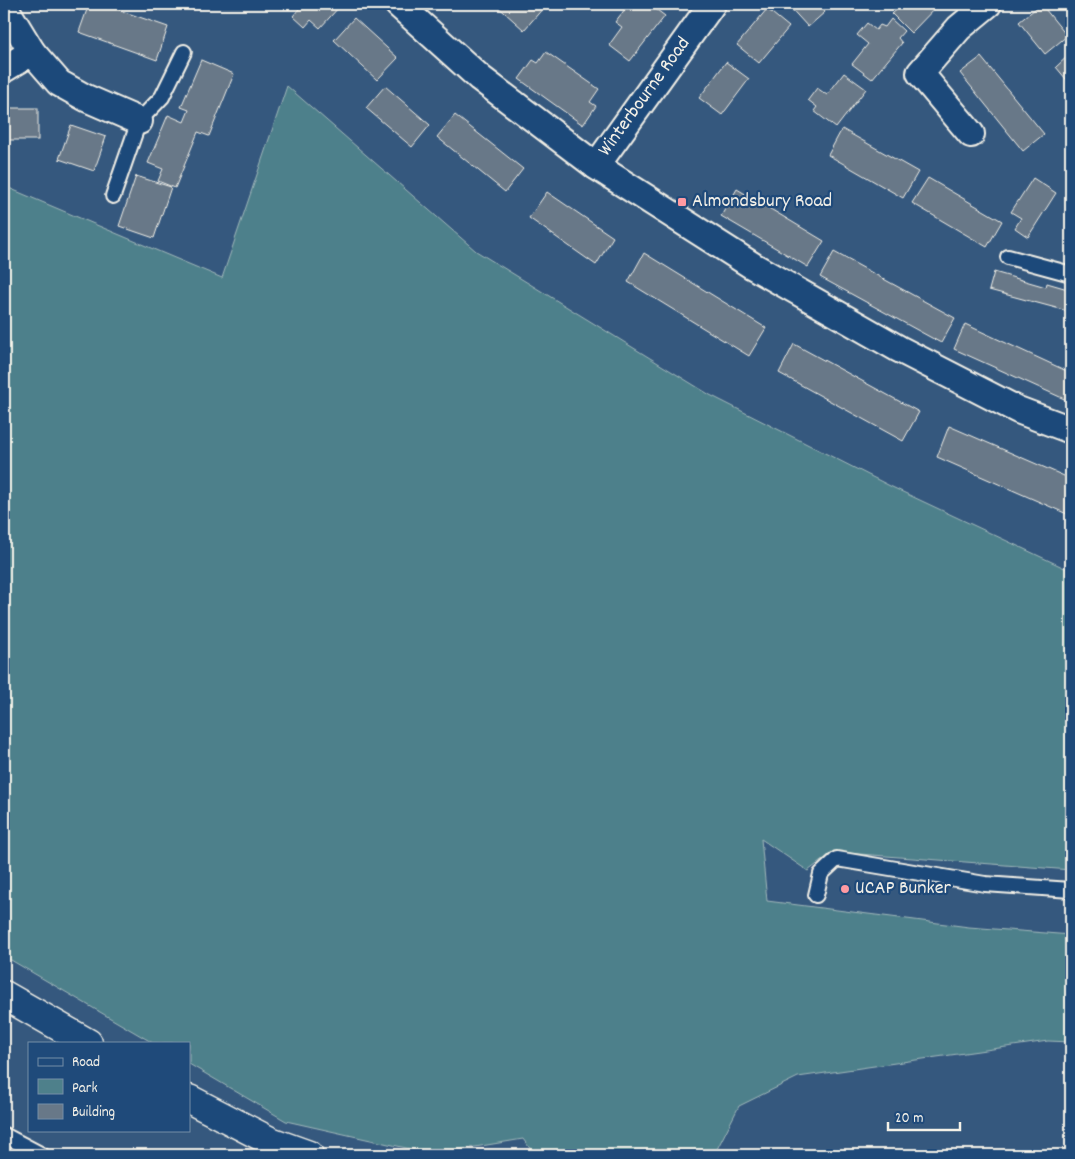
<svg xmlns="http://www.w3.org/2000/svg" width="1075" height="1159" viewBox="0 0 1075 1159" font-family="Dekko,sans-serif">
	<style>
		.green { fill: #4e808b; stroke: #a1b8ba }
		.building { fill: #687888; stroke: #f4f1e8 }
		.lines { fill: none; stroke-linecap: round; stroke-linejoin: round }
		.lane-casing { stroke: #f4f1e8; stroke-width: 18 }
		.street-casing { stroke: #f4f1e8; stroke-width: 30 }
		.secondary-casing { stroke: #f4f1e8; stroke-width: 31 }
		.lane { stroke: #1f4a7a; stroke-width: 14 }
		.street { stroke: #1f4a7a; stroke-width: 26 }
		.secondary { stroke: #1f4a7a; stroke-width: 28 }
		.poi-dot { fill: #ff9aa2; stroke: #1f4a7a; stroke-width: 2 }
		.labels { text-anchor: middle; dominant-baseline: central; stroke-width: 4.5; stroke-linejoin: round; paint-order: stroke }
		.street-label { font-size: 20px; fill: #f4f1e8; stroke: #1f4a7a }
		.poi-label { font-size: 20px; fill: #f4f1e8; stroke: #1f4a7a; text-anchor: start }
	</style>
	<rect width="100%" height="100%" fill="#35587e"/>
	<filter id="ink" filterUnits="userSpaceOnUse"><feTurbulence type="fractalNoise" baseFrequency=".02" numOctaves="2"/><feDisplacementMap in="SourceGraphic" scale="10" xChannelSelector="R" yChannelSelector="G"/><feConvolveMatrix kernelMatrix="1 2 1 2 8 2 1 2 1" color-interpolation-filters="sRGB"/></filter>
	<g filter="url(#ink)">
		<polygon class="green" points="287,86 476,251 710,395 892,487 1071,571 1071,870 833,852 808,871 761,839 767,901 969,927 1071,935 1071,1042 1048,1041 798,1077 739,1106 714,1155 535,1155 523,1139 433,1154 286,1121 189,1064 189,1043 153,1043 4,956 4,186 222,278"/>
		<g class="building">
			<polygon points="89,4 122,4 119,10 168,27 157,60 79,32"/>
			<polygon points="293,4 338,4 340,6 320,28 311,20 305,27 293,16 299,9"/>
			<polygon points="495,4 542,4 545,6 524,30"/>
			<polygon points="629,4 649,4 665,16 630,61 609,45 622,27 615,22"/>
			<polygon points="787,4 827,4 822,8 825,12 808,27"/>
			<polygon points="903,4 939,4 911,33 892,14"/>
			<polygon points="1041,4 1067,36 1045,54 1019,22"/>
			<polygon points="767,9 789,27 759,63 737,45"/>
			<polygon points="354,18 398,58 377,80 334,40"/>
			<polygon points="891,19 904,31 898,38 902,43 872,79 852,64 868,44 857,35 867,23 876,30 880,25 885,27"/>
			<polygon points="546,52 599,89 590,102 596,106 583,125 519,79 533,60 538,63"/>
			<polygon points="1071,53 1071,85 1056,67"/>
			<polygon points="981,57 1044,134 1023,151 960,73"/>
			<polygon points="201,60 234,74 209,136 198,132 175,188 158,181 163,169 148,163 168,115 184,122 189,110 181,107"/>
			<polygon points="726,62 749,79 722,115 699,98"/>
			<polygon points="844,73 866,89 836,128 814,111 817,107 808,100 817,88 827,95"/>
			<polygon points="385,86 430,125 412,147 366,108"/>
			<rect x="4" y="108" width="34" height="32"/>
			<polygon points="455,115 523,169 505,192 437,137"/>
			<polygon points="71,125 106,137 94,171 59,159"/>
			<polygon points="842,129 918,172 903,198 828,155"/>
			<polygon points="136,176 171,187 154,238 119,226"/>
			<polygon points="928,178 1002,221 987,247 912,203"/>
			<polygon points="1033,178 1056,193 1028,237 1015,228 1021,218 1011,212"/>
			<polygon points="737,189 824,241 808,267 721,216"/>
			<polygon points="547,192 613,237 596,265 529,218"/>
			<polygon points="834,252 955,318 941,343 820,277"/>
			<polygon points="644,253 766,328 749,356 628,282"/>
			<polygon points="994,272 1046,287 1047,283 1071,290 1071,312 989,290"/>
			<polygon points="965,324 1071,373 1071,402 954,349"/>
			<polygon points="794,344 919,412 903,441 779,373"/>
			<polygon points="949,426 1071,479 1071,505 1067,514 937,457"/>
		</g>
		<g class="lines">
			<defs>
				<g id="lane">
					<polyline points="113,196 139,121 162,97 184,52"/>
					<polyline points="1008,257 1071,274"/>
					<polyline points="816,895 821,874 837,859 985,884 1071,890"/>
					<polyline points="4,1135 42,1155"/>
				</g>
				<g id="street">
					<polyline points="398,4 480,78 596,166 753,266 899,349 1018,410 1071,430"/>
					<polyline points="4,6 32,52 59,83 86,98 139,121"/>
					<polyline points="4,69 32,52"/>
					<polyline points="971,134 920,73 959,28 988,4"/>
					<polyline points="596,166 712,4"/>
				</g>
				<g id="secondary">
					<polyline points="4,995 88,1043"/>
					<polyline points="189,1099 270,1141 309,1155"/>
				</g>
			</defs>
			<use href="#lane" class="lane-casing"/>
			<use href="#street" class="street-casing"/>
			<use href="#secondary" class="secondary-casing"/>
			<use href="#lane" class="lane"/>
			<use href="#street" class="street"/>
			<use href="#secondary" class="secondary"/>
		</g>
	</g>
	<g class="poi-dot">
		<rect x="677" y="197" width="10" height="10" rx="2.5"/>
		<circle cx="845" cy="889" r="5"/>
	</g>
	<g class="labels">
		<g class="street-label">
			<text transform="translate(645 97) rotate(-54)">Winterbourne Road</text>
		</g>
		<g class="poi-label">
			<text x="692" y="202">Almondsbury Road</text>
			<text x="855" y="889">UCAP Bunker</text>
		</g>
	</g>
	<rect width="1075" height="1159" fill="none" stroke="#1f4a7a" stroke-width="20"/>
	<rect x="10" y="10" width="1055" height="1139" fill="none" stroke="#f4f1e8" stroke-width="2" filter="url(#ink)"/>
	<rect x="28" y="1042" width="162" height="90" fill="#1f4a7a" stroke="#748da6"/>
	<rect x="38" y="1058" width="25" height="8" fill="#1f4a7a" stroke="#748da6"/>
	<text x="72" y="1066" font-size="15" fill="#f4f1e8">Road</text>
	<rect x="38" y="1079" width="25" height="15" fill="#4e808b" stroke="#748da6"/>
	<text x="72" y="1092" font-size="15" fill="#f4f1e8">Park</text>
	<rect x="38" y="1104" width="25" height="15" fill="#687888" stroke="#748da6"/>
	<text x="72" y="1116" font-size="15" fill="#f4f1e8">Building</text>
	<path d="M888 1122v8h72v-8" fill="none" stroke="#f4f1e8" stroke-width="2.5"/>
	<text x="895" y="1122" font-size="15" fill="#f4f1e8" stroke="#1f4a7a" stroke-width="4" paint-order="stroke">20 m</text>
</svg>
